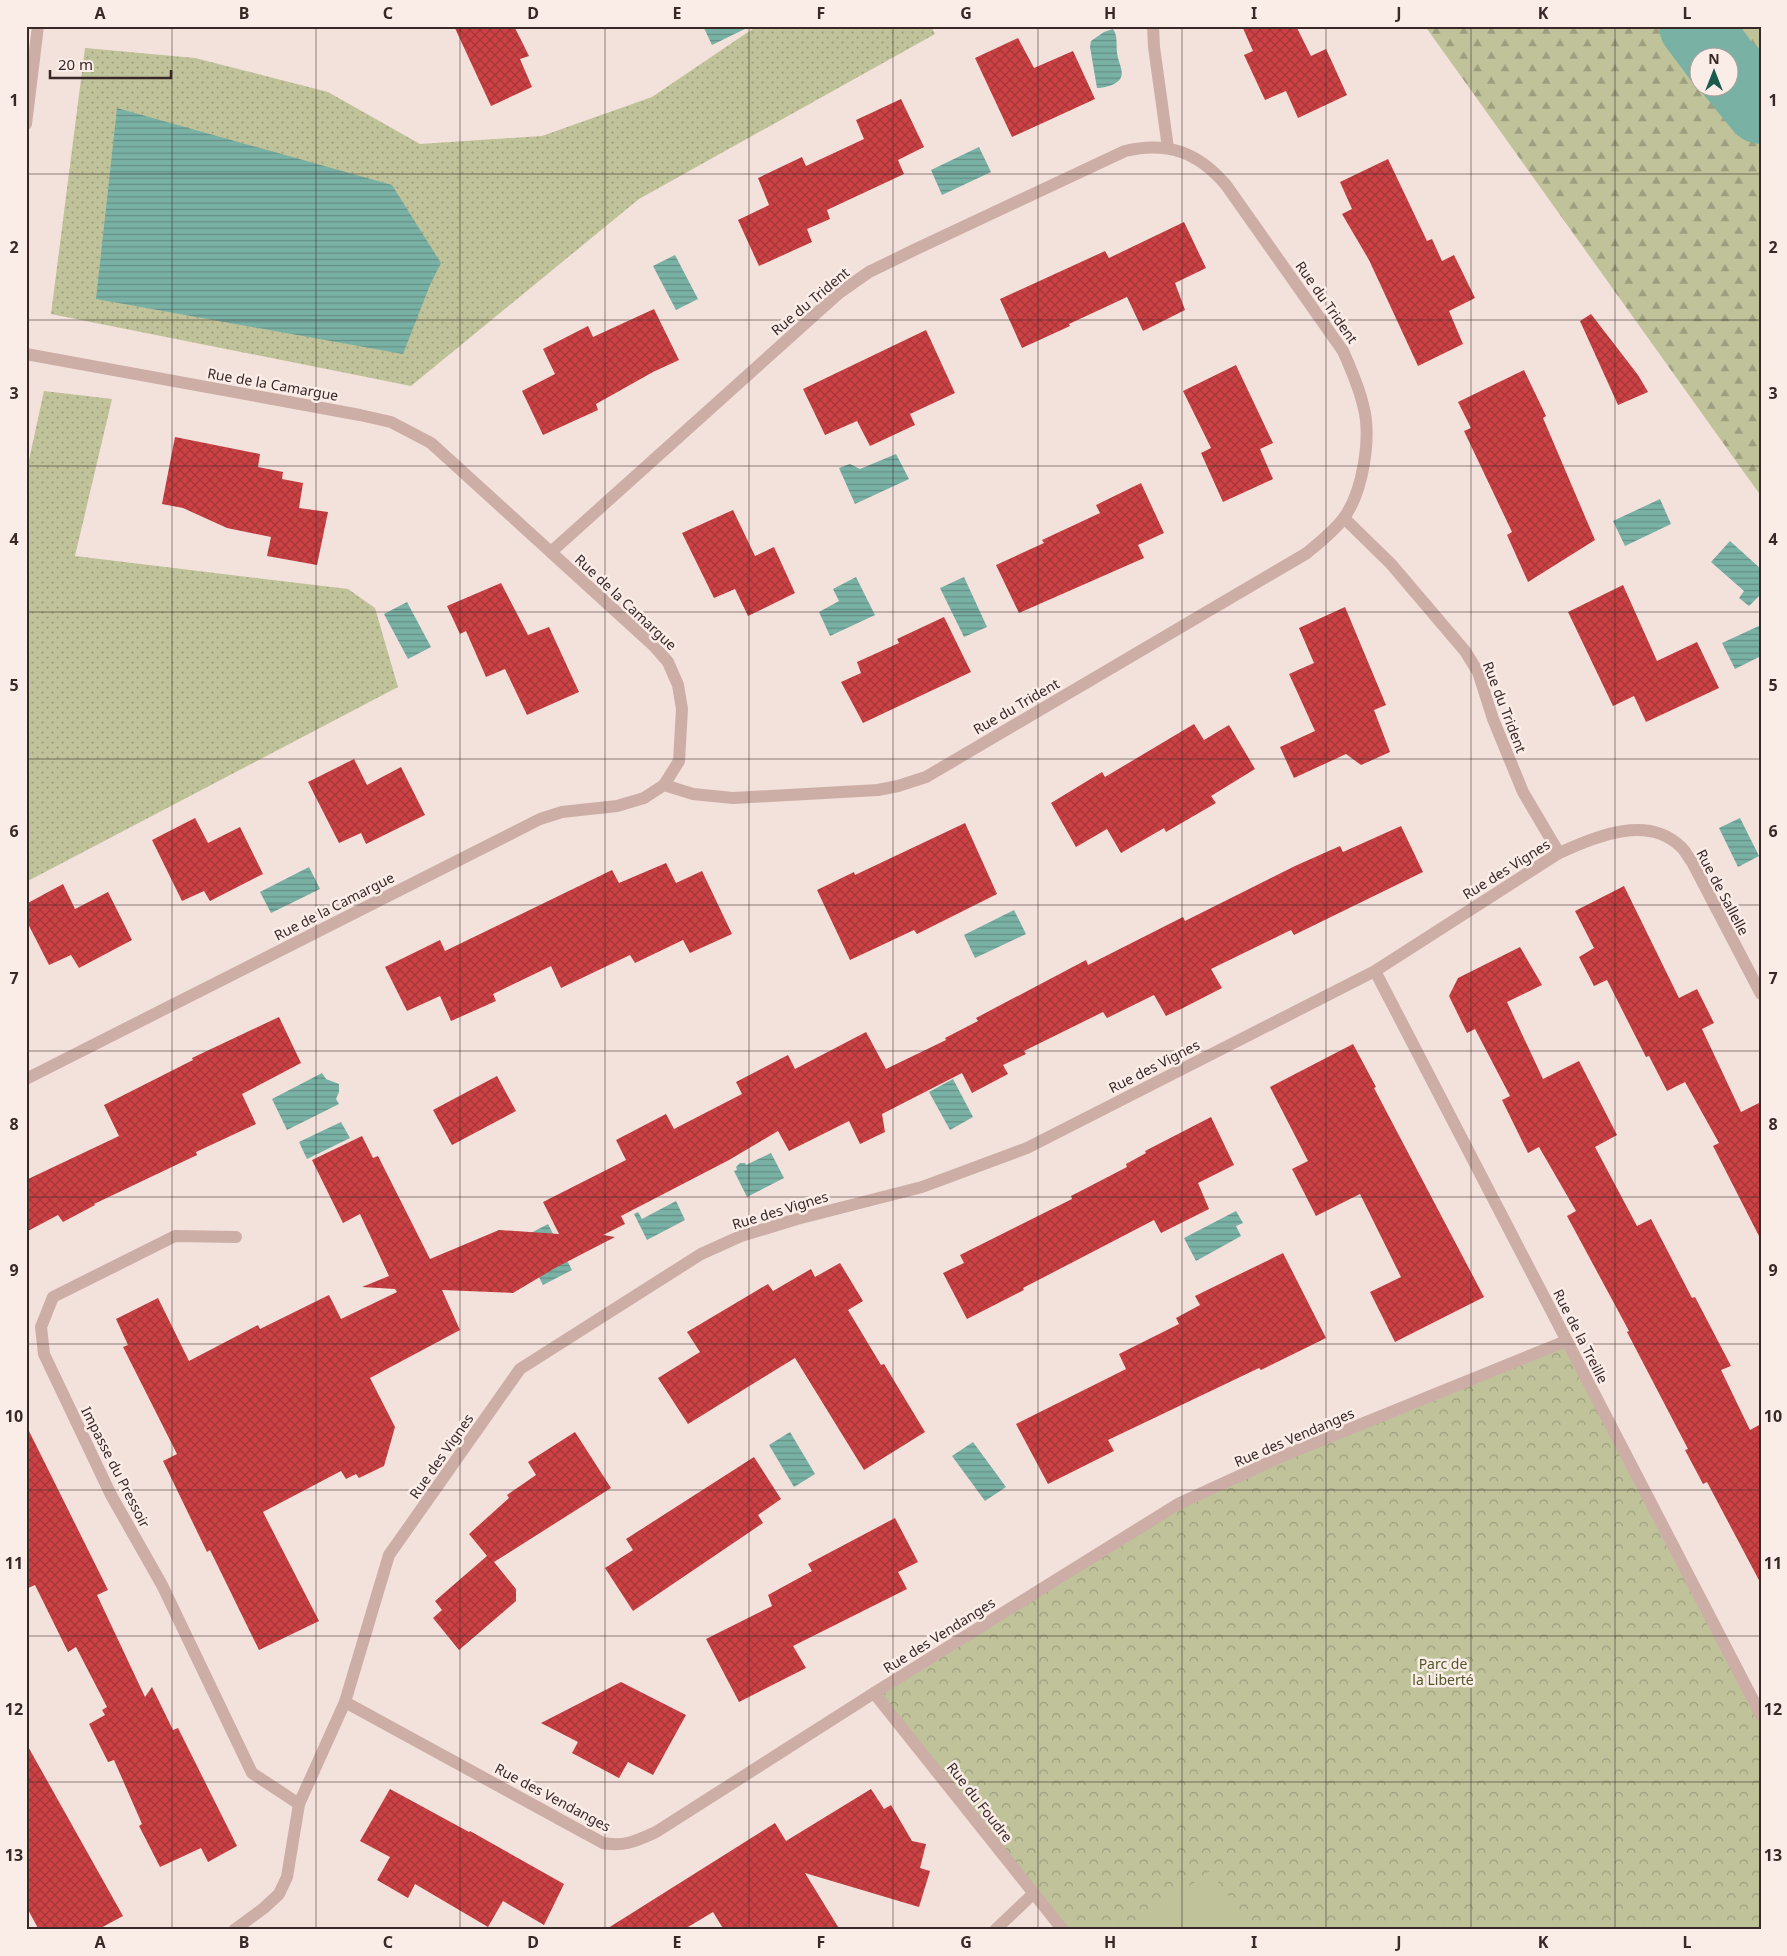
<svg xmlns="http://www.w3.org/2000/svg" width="1787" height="1956" viewBox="0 0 1787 1956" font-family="'Noto Sans',sans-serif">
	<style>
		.grass { fill: url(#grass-dots) }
		.forest { fill: url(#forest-firs); fill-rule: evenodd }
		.park { fill: url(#park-crowns) }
		.garden { fill: #c0c39a }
		.water { fill: url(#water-rules) }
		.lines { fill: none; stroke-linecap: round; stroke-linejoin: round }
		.river { stroke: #79b1a5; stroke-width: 72 }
		.building { fill: url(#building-cross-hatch) }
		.minor { stroke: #ccaea6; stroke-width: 12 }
		.grid { fill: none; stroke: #382828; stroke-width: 1; stroke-opacity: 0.55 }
		.labels { text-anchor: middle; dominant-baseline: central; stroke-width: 5; stroke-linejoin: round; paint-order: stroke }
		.street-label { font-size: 14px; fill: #382828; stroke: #faede8 }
		.park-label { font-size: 14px; fill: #52572a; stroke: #faede8 }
		.neatline { fill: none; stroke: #382828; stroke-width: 2 }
		.grid-label { font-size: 16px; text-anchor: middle; font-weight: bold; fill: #382828 }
	</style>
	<defs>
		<pattern id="grass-dots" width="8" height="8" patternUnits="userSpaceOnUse" patternTransform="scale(1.25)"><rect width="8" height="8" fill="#c0c39a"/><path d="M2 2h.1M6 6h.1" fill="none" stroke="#9d9e7e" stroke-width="1.8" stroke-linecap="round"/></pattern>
		<pattern id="forest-firs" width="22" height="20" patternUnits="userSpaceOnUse" patternTransform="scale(1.25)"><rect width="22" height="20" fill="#c0c39a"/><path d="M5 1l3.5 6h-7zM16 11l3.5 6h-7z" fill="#9d9e7e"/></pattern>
		<pattern id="park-crowns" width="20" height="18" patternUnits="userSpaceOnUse" patternTransform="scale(1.25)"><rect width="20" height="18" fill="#c0c39a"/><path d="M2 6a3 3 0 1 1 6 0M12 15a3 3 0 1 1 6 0" fill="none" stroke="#9d9e7e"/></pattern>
		<pattern id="water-rules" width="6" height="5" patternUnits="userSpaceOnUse" patternTransform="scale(1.25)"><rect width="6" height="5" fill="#79b1a5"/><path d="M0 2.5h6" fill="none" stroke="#649086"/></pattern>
		<pattern id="building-cross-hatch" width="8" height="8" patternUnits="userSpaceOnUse" patternTransform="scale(1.25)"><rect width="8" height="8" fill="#cb4144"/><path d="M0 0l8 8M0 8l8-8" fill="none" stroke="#a63639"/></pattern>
	</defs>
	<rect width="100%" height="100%" fill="#f3e1db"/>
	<g class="grass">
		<polygon points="757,26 931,26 935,34 639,199 411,386 51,314 85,48 195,58 328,92 420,144 542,136 652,97"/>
		<polygon points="44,391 112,399 75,556 348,589 375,608 398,687 26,882 26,474"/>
	</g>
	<path class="forest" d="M1425 26H1761V496ZM1700 58H1730V88H1700Z"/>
	<polygon class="park" points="1566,1341 1761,1715 1761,1930 1063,1930 874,1693 1178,1504"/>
	<polygon class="garden" points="1210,1871 1254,1930 1139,1930 1136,1925"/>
	<g class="water">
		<polygon points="703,26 751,26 712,45"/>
		<path d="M1113 29C1118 36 1116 43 1117 52 1118 66 1130 77 1112 85 1106 87 1103 88 1097 88L1090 47 1091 41 1104 32Z"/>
		<polygon points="117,108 392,185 441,263 430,285 403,354 96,299"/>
		<polygon points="979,147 991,172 942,195 931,170"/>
		<polygon points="675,255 698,299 676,310 653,266"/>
		<polygon points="896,454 909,479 855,504 839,468 850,464 860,469"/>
		<polygon points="1660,499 1671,524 1625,546 1613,521"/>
		<polygon points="1730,541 1761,569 1761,594 1749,606 1739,598 1744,591 1711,562"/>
		<polygon points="856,577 875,615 830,636 819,612 839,601 833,589"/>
		<polygon points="964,577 987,627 964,637 940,588"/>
		<polygon points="407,602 431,647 408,659 384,614"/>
		<polygon points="1761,625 1761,656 1735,669 1722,643"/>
		<polygon points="1740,818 1759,856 1738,867 1719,828"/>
		<polygon points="309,867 320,889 271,913 260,892"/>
		<polygon points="1014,910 1026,934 975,958 964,935"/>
		<polygon points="322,1073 326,1079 339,1084 339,1092 336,1099 339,1104 287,1130 272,1099"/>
		<polygon points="953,1079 973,1117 950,1130 929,1092"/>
		<polygon points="341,1122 350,1138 307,1159 299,1142"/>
		<polygon points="771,1153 784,1178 747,1197 734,1171 737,1170 736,1167 740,1163 745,1163 746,1165"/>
		<polygon points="676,1201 685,1220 647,1240 634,1214 638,1212 642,1219"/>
		<polygon points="1236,1211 1243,1223 1236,1226 1241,1236 1196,1261 1184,1238"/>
		<polygon points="548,1224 572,1270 543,1285 528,1256 527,1235"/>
		<polygon points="790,1432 815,1474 794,1487 769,1445"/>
		<polygon points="973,1442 1006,1487 985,1501 952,1456"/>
	</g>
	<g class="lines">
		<g class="river">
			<polyline points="1695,26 1719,58"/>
			<polyline points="1730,70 1761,108"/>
		</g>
	</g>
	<g class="building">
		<polygon points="454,26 514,26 529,56 520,59 532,87 491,106"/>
		<polygon points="1242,26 1296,26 1311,56 1326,49 1347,95 1298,118 1286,91 1265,100 1244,55 1253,51"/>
		<polygon points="1018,38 1034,68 1073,51 1095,99 1012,137 975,58"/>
		<polygon points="901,99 924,147 898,160 904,174 827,210 830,219 807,229 812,242 759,266 738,220 769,205 758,178 802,157 806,166 864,139 856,120"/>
		<polygon points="1388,159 1427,241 1432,239 1442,261 1454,255 1475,298 1449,311 1463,344 1418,366 1369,260 1342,214 1352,209 1340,182"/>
		<polygon points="1184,222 1206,268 1175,283 1185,310 1143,331 1127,297 1069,324 1070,326 1022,348 1000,299 1105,251 1109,258"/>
		<polygon points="654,309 679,360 653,372 596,404 598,410 543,435 522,391 555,374 543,349 588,326 593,337"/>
		<polygon points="1591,314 1638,375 1648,392 1618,405 1580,321"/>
		<polygon points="926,330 955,393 910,414 915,425 870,446 857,421 825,435 803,389"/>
		<polygon points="1236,365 1273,443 1260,449 1273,479 1223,502 1201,453 1211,448 1183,391"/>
		<polygon points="1524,370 1546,416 1543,418 1595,540 1528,582 1507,535 1512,532 1464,431 1471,428 1458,402"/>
		<polygon points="175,437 260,454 258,467 283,472 282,479 303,483 299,508 328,512 317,565 267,556 271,537 227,528 183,508 162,504"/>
		<polygon points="1141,483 1164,533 1138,545 1144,558 1019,613 996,565 1044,543 1042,540 1100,513 1096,505"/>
		<polygon points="733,510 755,556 774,547 795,593 748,616 735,589 714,598 682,533"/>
		<polygon points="501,583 528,635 549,627 579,692 527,715 505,669 486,677 466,631 460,634 447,606"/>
		<polygon points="1623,585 1657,661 1697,642 1719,688 1646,722 1634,696 1613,706 1568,612"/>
		<polygon points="1345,607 1386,705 1374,710 1390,752 1361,765 1346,754 1294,778 1280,747 1315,731 1289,674 1314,663 1299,628"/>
		<polygon points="944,617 971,672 863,723 841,682 861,673 857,662 899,643 897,639"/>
		<polygon points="1194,724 1204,740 1229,725 1255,769 1211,796 1216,803 1166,832 1164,828 1121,853 1107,829 1076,847 1051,803 1102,772 1105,777"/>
		<polygon points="354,759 367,785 401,767 425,815 366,844 361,833 339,843 308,782"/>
		<polygon points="195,818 208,843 240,827 263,874 210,901 204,891 182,901 152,840"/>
		<polygon points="965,823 997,894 917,934 914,930 850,960 817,890 854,872 855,875"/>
		<polygon points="1401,826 1423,872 1294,935 1291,930 1211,969 1222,988 1183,1008 1166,1016 1154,995 1107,1018 1103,1012 1024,1051 1026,1054 1003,1065 1008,1074 972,1093 962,1073 882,1114 885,1132 860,1144 849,1121 789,1151 778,1131 729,1160 621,1216 625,1224 603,1235 615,1237 555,1268 513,1293 442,1290 460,1330 370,1378 395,1427 384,1466 359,1478 356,1474 346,1479 341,1471 263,1512 319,1621 259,1650 210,1550 207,1552 163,1461 177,1454 123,1347 128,1345 116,1319 158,1298 189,1361 258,1325 260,1329 329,1295 341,1319 397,1292 395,1289 362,1287 389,1276 360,1214 343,1223 312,1160 362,1136 373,1158 378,1156 430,1259 499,1230 559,1234 543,1202 626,1160 616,1140 666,1114 674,1129 742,1094 736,1082 788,1055 795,1069 866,1032 886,1069 946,1040 945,1038 978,1021 976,1018 1086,960 1088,965 1183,917 1185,921 1295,866 1340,846 1343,852"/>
		<polygon points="666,863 676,883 702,871 732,934 690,953 683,940 635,963 630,955 561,988 551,966 493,994 496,1001 451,1021 440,996 407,1011 385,967 440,940 445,951 612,870 619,883"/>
		<polygon points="63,884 75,909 108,892 132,940 79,968 71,955 49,965 26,920 26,904"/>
		<polygon points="1624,886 1679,998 1697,989 1714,1023 1702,1029 1741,1112 1761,1102 1761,1240 1713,1146 1719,1143 1685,1082 1667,1091 1649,1056 1646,1057 1607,980 1594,986 1579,957 1594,948 1575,911"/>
		<polygon points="1520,947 1542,985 1507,1002 1543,1079 1579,1061 1617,1135 1595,1147 1637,1226 1651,1219 1692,1298 1695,1297 1731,1366 1721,1370 1750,1430 1761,1424 1761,1584 1707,1482 1703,1484 1685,1450 1688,1449 1627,1332 1629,1331 1567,1216 1576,1211 1539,1147 1528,1153 1502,1100 1510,1096 1475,1029 1467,1033 1449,996 1458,978"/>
		<polygon points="279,1017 301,1063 242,1094 256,1124 196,1152 197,1155 94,1204 95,1205 63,1222 58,1215 26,1232 26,1180 119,1136 104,1105 193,1060 192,1058"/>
		<polygon points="1353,1044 1376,1087 1374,1088 1484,1297 1395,1342 1370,1292 1401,1277 1360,1194 1316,1216 1292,1169 1308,1161 1270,1087"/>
		<polygon points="497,1076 516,1111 452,1145 433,1110"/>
		<polygon points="1211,1117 1234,1165 1198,1183 1209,1209 1161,1233 1154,1220 1023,1288 1024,1290 967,1319 943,1273 964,1263 960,1255 1072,1199 1071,1196 1127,1167 1126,1164 1146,1153 1145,1151"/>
		<polygon points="1283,1253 1326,1338 1261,1370 1259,1368 1108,1440 1114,1451 1048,1484 1016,1424 1126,1369 1119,1354 1179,1324 1176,1318 1200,1305 1195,1296"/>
		<polygon points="840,1263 863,1301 848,1310 881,1365 884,1364 925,1432 864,1470 795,1358 688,1424 658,1378 700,1352 687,1332 768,1284 773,1291 811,1269 815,1277"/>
		<polygon points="26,1425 108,1590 97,1595 145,1697 152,1687 173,1730 178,1728 237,1846 208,1862 201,1848 160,1867 139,1826 142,1824 114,1760 108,1762 89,1724 105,1715 102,1710 107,1707 76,1647 68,1652 35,1585 26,1589"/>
		<polygon points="575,1432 611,1488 494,1562 516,1589 516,1601 459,1650 433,1618 442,1610 435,1601 487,1556 469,1534 509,1498 507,1495 536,1475 528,1462"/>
		<polygon points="754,1457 781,1499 758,1515 763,1523 633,1611 605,1568 633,1550 626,1539"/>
		<polygon points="895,1518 918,1562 898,1572 907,1589 793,1646 806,1668 739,1702 706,1639 772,1606 768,1595 812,1571 808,1564"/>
		<polygon points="621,1682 686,1715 653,1775 628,1762 619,1778 572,1753 578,1742 541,1723"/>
		<polygon points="26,1743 123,1916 97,1930 39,1930 26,1906"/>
		<polygon points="390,1789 469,1832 470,1831 564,1884 544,1925 503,1901 488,1927 415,1884 408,1898 377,1880 390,1857 360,1841"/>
		<polygon points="871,1789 884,1809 891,1805 912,1841 926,1844 920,1868 930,1871 919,1907 805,1873 840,1930 724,1930 713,1912 683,1930 605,1930 775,1823 786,1841"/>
	</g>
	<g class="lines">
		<g class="minor">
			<polyline points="1153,26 1154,47 1168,148"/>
			<polyline points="26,124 38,26"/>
			<polyline points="26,354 360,415 391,422 431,443 654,646 668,662 678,685 682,709 679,761 664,785 644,798 617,806 562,812 540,819 26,1079"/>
			<polyline points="1344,518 1391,564 1465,651 1478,672 1493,719 1523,792 1559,853"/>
			<path d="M551 552 839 293 869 272 912 251 1125 151C1167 141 1198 152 1226 185L1343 351C1351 369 1359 387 1363 405 1372 436 1363 493 1343 519 1333 532 1320 542 1307 553L926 777 898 786 878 790 733 798 693 794 664 785"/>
			<polyline points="1375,971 1761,1715"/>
			<polyline points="236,1237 175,1236 53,1297 41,1327 44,1354 111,1495 162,1585 252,1773 299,1804"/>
			<polyline points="874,1693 1063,1930"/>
			<path d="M345 1702 603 1843C625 1847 636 1841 656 1832L874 1693 1178 1504 1285 1455 1566 1341"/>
			<path d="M234 1930 264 1908 279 1894 287 1877 299 1804 345 1702 389 1555 520 1369 701 1254 741 1236 797 1219 922 1187 1027 1148 1375 971 1559 853C1596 837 1646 814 1680 846 1685 850 1688 857 1692 862L1761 994"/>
			<polyline points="995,1930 1033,1894"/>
		</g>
	</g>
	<path class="grid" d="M172 26V1930M316 26V1930M460 26V1930M605 26V1930M749 26V1930M893 26V1930M1038 26V1930M1182 26V1930M1326 26V1930M1471 26V1930M1615 26V1930M26 174H1761M26 320H1761M26 466H1761M26 612H1761M26 759H1761M26 905H1761M26 1051H1761M26 1197H1761M26 1344H1761M26 1490H1761M26 1636H1761M26 1782H1761"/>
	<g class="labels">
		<g class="street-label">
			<text transform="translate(810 301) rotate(-40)">Rue du Trident</text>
			<text transform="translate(1327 302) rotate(55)">Rue du Trident</text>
			<text transform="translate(273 384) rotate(10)">Rue de la Camargue</text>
			<text transform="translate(626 602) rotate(43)">Rue de la Camargue</text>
			<text transform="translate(1016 706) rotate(-30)">Rue du Trident</text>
			<text transform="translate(1505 707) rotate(69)">Rue du Trident</text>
			<text transform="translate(1506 869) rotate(-32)">Rue des Vignes</text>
			<text transform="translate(1723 892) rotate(62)">Rue de Sallelle</text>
			<text transform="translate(334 906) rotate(-27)">Rue de la Camargue</text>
			<text transform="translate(1154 1066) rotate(-27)">Rue des Vignes</text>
			<text transform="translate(780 1210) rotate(-17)">Rue des Vignes</text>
			<text transform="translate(1581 1336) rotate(63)">Rue de la Treille</text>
			<text transform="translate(1294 1437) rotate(-23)">Rue des Vendanges</text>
			<text transform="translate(441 1456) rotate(-55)">Rue des Vignes</text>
			<text transform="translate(116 1467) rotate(63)">Impasse du Pressoir</text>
			<text transform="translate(939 1635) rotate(-32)">Rue des Vendanges</text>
			<text transform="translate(553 1797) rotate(28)">Rue des Vendanges</text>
			<text transform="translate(980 1802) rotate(52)">Rue du Foudre</text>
		</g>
		<g class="park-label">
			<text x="1443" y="1663">Parc de<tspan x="1443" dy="16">la Liberté</tspan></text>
		</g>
	</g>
	<rect width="1787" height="1956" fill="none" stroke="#faede8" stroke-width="55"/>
	<g transform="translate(1714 72)"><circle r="24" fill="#faede8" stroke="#ac9e9b"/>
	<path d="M0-4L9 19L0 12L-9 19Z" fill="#1b5b4e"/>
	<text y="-8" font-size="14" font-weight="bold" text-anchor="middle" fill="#382828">N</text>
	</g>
	<path d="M50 70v8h121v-8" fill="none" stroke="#382828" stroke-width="2.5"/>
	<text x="58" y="70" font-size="15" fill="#382828" stroke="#faede8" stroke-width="4" paint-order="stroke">20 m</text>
	<rect x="28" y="28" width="1732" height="1900" class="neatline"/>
	<g class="grid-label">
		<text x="100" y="19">A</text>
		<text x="244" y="19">B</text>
		<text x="388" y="19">C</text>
		<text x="533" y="19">D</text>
		<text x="677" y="19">E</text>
		<text x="821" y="19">F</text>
		<text x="966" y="19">G</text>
		<text x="1110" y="19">H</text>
		<text x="1254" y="19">I</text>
		<text x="1399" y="19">J</text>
		<text x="1543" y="19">K</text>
		<text x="1687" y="19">L</text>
		<text x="14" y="106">1</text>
		<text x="1773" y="106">1</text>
		<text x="14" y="253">2</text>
		<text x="1773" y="253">2</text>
		<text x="14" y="399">3</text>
		<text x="1773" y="399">3</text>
		<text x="14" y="545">4</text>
		<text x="1773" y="545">4</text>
		<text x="14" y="691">5</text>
		<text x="1773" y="691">5</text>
		<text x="14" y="837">6</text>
		<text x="1773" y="837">6</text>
		<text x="14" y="984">7</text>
		<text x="1773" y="984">7</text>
		<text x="14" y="1130">8</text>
		<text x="1773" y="1130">8</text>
		<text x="14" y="1276">9</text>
		<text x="1773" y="1276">9</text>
		<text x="14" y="1422">10</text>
		<text x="1773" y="1422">10</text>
		<text x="14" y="1569">11</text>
		<text x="1773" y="1569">11</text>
		<text x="14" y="1715">12</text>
		<text x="1773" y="1715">12</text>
		<text x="14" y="1861">13</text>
		<text x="1773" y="1861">13</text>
		<text x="100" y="1948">A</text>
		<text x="244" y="1948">B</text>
		<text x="388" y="1948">C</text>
		<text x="533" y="1948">D</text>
		<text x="677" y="1948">E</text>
		<text x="821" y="1948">F</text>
		<text x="966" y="1948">G</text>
		<text x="1110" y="1948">H</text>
		<text x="1254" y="1948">I</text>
		<text x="1399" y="1948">J</text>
		<text x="1543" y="1948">K</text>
		<text x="1687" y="1948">L</text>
	</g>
</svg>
